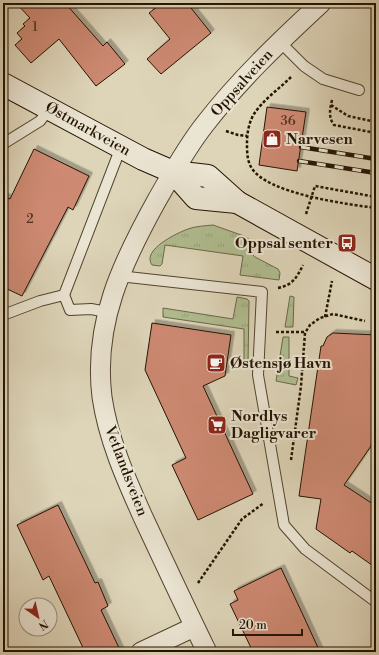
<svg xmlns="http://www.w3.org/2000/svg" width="379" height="655" viewBox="0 0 379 655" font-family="'Libre Bodoni',serif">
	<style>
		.grass { fill: url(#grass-tufts); stroke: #6a6848 }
		.building { fill: #cd8972; stroke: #241300; filter: url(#shadow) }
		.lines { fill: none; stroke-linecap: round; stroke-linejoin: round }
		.lane-casing { stroke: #52442e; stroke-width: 12 }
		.street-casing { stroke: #52442e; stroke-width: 21 }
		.secondary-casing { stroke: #241300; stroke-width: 24 }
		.path { stroke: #241300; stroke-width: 2.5; stroke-dasharray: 3 2; stroke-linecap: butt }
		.lane { stroke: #eae4d2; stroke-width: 10 }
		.street { stroke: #eae4d2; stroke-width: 19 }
		.secondary { stroke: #eae4d2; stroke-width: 22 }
		.rail-casing { stroke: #241300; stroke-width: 4.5 }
		.rail { stroke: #eae4d2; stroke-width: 3; stroke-dasharray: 9; stroke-linecap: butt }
		.labels { text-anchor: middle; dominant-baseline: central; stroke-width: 4; stroke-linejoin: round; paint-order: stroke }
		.number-label { font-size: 13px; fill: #4e301c }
		.street-label { font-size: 15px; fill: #241300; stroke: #eae4d2 }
		.poi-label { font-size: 15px; font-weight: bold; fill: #241300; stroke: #eae4d2; text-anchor: start }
	</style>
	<defs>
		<pattern id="grass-tufts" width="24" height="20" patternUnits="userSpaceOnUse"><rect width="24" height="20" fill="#b0bd90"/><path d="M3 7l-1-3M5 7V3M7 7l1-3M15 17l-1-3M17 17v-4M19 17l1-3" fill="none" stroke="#97a27a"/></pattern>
		<filter id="shadow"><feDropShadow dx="3.5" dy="-3.5" stdDeviation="0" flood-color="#0004"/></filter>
	</defs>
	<rect width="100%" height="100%" fill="#ded5b9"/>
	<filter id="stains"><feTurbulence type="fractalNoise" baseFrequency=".005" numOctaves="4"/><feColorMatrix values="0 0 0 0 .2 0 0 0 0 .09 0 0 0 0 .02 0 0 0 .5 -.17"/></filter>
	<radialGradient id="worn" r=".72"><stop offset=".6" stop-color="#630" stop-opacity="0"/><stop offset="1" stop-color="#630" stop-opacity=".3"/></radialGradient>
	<g class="grass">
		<path d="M213 225 244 236 253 242V255L255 257 278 269 280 273 279 280 240 275 243 256 165 245 162 264 160 266 152 265C141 250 177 233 188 229 196 226 205 226 213 225Z"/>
		<polygon points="290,296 294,297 293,327 285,327"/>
		<polygon points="237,297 247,299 249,301 248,365 244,364 244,329 163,317 163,308 233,319"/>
		<polygon points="283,337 289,337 289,376 298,378 296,385 276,381"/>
	</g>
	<g class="building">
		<polygon points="16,3 65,3 103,46 107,42 125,64 96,86 59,39 31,63 15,45 22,39 17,33 25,26 23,24 30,18"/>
		<polygon points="162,3 187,3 211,33 161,74 147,59 170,39 149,13"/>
		<polygon points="267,107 306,112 297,171 259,165"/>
		<polygon points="34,149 89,176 73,210 68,207 22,296 3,287 3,196 10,199"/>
		<polygon points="152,323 231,335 225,376 203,386 253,494 198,520 172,465 186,458 145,370"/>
		<polygon points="333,333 376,335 376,409 371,446 344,485 376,506 376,568 352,551 350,553 316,529 321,499 299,496 321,346 323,346 327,337"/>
		<polygon points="58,505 95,583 98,582 108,606 101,610 121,652 85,652 49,576 43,580 17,525"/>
		<polygon points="281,568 303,615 320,652 253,652 230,604 238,600 234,591"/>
	</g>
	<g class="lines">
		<defs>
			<g id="lane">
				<polyline points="280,42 304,66 323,79 359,90"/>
				<polyline points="3,144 40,121 50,108"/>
				<polyline points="119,276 262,292 258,375 284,525 305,549 376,602"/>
				<polyline points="64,295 121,147"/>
				<polyline points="3,315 40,301 64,295 70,310 91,309 107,312"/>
			</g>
			<g id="street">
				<polyline points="141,652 194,627"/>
				<path d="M207 652C185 607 164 562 143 517 126 479 108 439 102 397 93 323 122 263 157 200 172 174 186 148 205 124 239 80 280 41 321 3"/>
			</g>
			<g id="secondary">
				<polyline points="3,84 143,159 173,172 208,176 237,202 376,279"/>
				<polyline points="173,172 196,198 237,202"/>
			</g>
		</defs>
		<use href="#lane" class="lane-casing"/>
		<use href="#street" class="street-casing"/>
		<use href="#secondary" class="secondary-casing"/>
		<g class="path">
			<path d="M291 77C279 89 263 100 254 114 249 122 247 133 247 143 247 151 247 160 251 167 266 194 347 204 376 208"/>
			<path d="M332 100C330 109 328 117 334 125L376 133"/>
			<polyline points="331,105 348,116 376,122"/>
			<polyline points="226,131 238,135 247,136"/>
			<polyline points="306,214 315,186 376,197"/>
			<path d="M278 288C293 285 297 277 303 265"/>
			<polyline points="325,317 332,281"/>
			<polyline points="276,332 306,332"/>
			<polyline points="291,460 301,386 305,333 310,325 320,318 333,314 365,321"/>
			<polyline points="198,583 242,519 264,503"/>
		</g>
		<use href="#lane" class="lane"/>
		<use href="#street" class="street"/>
		<use href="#secondary" class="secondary"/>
		<defs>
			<g id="rail">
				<polyline points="301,147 376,159"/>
				<polyline points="299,161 376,173"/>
			</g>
		</defs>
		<use href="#rail" class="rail-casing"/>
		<use href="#rail" class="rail"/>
	</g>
	<defs>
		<symbol id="shop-square" viewBox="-11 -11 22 22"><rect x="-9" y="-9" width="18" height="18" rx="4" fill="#8f2418" stroke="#eae4d2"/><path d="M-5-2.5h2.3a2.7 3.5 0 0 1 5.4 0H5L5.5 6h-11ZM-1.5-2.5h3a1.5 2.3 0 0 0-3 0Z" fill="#fff"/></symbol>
		<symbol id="bus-square" viewBox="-11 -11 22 22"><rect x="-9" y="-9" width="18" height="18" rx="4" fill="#8f2418" stroke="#eae4d2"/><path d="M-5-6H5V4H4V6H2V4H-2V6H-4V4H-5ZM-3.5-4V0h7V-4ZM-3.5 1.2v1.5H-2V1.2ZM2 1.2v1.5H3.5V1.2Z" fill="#fff"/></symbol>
		<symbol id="cafe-square" viewBox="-11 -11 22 22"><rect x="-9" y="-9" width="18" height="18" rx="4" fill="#8f2418" stroke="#eae4d2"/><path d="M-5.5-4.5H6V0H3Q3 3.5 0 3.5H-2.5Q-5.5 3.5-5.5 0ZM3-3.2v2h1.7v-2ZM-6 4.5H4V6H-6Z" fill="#fff"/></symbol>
		<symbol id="supermarket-square" viewBox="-11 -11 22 22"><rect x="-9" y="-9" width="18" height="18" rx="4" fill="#8f2418" stroke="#eae4d2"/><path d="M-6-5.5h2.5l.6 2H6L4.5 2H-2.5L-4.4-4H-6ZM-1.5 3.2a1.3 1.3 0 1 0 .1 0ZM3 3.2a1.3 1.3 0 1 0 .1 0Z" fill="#fff"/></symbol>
	</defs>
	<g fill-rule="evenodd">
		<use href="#shop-square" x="261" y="128" width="22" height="22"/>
		<use href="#bus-square" x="336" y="232" width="22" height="22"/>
		<use href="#cafe-square" x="205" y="352" width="22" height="22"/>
		<use href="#supermarket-square" x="206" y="414" width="22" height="22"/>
	</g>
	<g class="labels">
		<g class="number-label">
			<text x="35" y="27">1</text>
			<text x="288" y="121">36</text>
			<text x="30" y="219">2</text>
		</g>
		<g class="street-label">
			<text transform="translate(242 83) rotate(-48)">Oppsalveien</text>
			<text transform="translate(88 129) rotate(29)">Østmarkveien</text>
			<text transform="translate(126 471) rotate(69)">Vetlandsveien</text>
		</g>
		<g class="poi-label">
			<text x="286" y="139">Narvesen</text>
			<text x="333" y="243" text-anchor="end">Oppsal senter</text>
			<text x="230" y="363">Østensjø Havn</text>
			<text x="231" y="416">Nordlys<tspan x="231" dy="17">Dagligvarer</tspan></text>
		</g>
	</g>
	<rect width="379" height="655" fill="none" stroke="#ded5b9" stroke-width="16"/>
	<rect x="4" y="4" width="371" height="647" fill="none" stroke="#241300" stroke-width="2"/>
	<rect x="8" y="8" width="363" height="639" fill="none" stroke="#241300"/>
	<g transform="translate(38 617) rotate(146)"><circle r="19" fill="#eae4d2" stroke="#9b907e"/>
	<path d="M0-3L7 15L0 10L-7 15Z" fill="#8f2418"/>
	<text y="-6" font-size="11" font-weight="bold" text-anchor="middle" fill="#241300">N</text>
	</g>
	<path d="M233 629v6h69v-6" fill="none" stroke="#241300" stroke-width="2"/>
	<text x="239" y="629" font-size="12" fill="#241300" stroke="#eae4d2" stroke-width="3" paint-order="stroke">20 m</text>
	<rect width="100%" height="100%" filter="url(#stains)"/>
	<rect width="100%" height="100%" fill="url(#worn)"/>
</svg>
